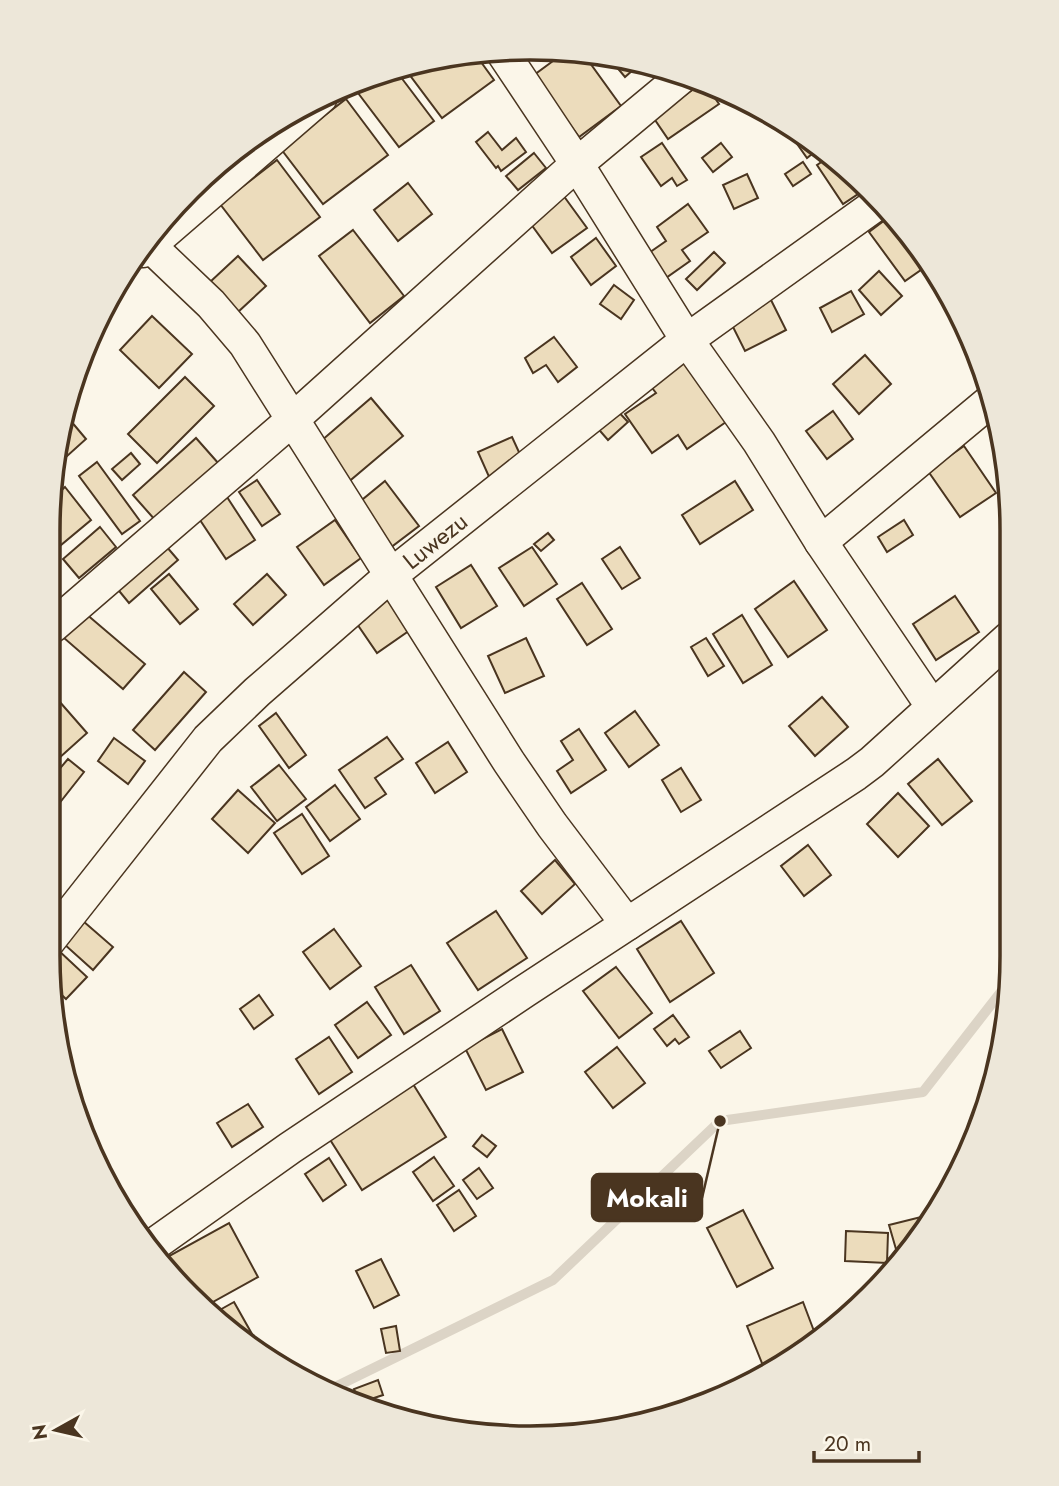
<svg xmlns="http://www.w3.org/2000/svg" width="1059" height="1486" viewBox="0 0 1059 1486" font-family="Jost,sans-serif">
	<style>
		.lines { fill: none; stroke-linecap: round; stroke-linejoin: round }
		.stream { stroke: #dcd4c6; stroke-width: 10 }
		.building { fill: #ecdcbc; stroke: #4a3520; stroke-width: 2 }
		.street-casing { stroke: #4a3520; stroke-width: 35 }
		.street { stroke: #fbf6e9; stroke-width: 32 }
		.labels { text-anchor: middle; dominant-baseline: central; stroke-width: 5; stroke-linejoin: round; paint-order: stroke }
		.street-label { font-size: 24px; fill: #4a3520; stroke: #fbf6e9 }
		.rim { fill: none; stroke: #4a3520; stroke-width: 3.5 }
		.leader { fill: none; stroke: #4a3520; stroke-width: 2.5 }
		.callout-dot { fill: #4a3520; stroke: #fbf6e9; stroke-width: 2.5 }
		.callout { fill: #4a3520; stroke: #4a3520; stroke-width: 2.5 }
		.callout-label { font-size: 26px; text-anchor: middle; font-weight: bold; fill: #fff }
	</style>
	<rect width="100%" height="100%" fill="#fbf6e9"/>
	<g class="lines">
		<polyline class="stream" points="327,1391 553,1280 720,1121 923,1092 1011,979"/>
	</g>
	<g class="building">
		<polygon points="568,50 582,52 621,106 579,137 534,75"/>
		<polygon points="466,51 473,51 494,80 442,118 403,66"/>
		<polygon points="622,58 642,62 625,77 615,65"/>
		<polygon points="394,68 434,121 399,147 355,89 377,72"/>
		<polygon points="704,82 719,104 668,139 653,117"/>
		<polygon points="346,99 388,155 323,204 281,149"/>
		<polygon points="488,132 502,150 516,138 526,152 501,171 498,166 496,168 476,142"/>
		<polygon points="801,133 822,146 807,158 793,138"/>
		<polygon points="662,143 687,180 677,186 672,178 661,186 641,157"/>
		<polygon points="721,143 732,157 713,172 702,158"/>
		<polygon points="534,153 546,168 518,190 506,176"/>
		<polygon points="832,155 867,188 843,204 817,165"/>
		<polygon points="277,160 320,217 263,260 220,204"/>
		<polygon points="803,162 811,174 793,186 785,174"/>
		<polygon points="747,174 758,198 734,209 723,185"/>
		<polygon points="408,183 432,214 398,241 374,210"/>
		<polygon points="563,195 587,228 552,253 528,220"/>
		<polygon points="688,204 708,232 682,250 690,261 663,280 646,255 666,241 657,227"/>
		<polygon points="893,214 928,265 905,281 869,232"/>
		<polygon points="353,230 404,296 370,323 319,256"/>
		<polygon points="596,238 616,266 591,285 571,257"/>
		<polygon points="714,252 725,263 697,290 686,279"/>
		<polygon points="238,256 266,286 238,312 210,282"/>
		<polygon points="879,271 902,296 881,315 859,290"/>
		<polygon points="614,285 634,300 621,319 600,304"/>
		<polygon points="851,291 864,314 832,332 820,308"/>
		<polygon points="770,298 786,330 745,351 729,319"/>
		<polygon points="152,316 192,354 159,388 120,350"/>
		<polygon points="554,337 577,367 558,382 546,365 533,373 525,358"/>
		<polygon points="687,351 726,422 687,449 678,435 652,453 625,414 656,393 646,380"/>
		<polygon points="865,355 891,384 859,414 833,384"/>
		<polygon points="185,377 214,406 157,463 128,434"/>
		<polygon points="371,398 403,436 346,484 314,447"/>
		<polygon points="613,406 628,422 608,440 594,424"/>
		<polygon points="833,411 853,439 827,459 806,431"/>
		<polygon points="65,414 86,439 56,466 57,435"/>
		<polygon points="512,437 524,463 490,479 478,452"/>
		<polygon points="196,438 219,464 156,521 133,495"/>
		<polygon points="964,446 996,493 960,517 928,471"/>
		<polygon points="131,453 140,464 122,480 112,469"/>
		<polygon points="97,462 140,521 122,534 79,476"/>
		<polygon points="257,480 280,514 262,526 239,492"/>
		<polygon points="385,481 419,526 390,548 357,504"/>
		<polygon points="735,481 753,510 700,544 682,515"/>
		<polygon points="65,487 91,520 55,550 56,495"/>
		<polygon points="227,497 255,540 226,559 198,517"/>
		<polygon points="335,520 361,558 324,585 297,547"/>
		<polygon points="904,520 913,535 887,552 878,537"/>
		<polygon points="100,527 116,547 79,578 63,559"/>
		<polygon points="548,533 554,540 541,551 534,544"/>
		<polygon points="160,539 178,560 129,603 111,581"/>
		<polygon points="532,547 557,584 524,606 499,568"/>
		<polygon points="620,547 640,578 622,589 602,559"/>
		<polygon points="471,565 497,606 461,628 436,587"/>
		<polygon points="169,574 198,609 180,624 151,589"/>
		<polygon points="267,574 286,595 253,625 234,604"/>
		<polygon points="794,581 827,630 788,657 755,609"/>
		<polygon points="582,583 612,629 587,645 557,599"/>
		<polygon points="389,593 413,628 377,653 353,618"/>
		<polygon points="955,596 979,632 936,660 913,624"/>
		<polygon points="85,613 145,664 123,689 64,638"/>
		<polygon points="742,615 772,665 743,683 713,634"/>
		<polygon points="526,638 544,676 505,693 488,656"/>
		<polygon points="706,638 724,666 708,676 691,647"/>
		<polygon points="184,672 206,692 155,750 133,730"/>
		<polygon points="52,693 87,733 58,759 51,750"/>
		<polygon points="822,697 848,727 815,756 789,726"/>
		<polygon points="635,711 659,745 629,767 605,733"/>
		<polygon points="276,713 306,755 289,768 259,726"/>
		<polygon points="579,729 606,770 571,793 557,771 573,760 561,741"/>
		<polygon points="387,737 403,759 375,778 386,794 365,808 339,770"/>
		<polygon points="114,738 145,761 128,784 98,761"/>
		<polygon points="448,742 467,772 435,793 416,763"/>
		<polygon points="68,759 84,772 54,810 50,806 50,780"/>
		<polygon points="938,759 972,801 942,825 908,784"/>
		<polygon points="279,765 306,799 277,821 251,787"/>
		<polygon points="681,768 701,800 681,812 662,780"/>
		<polygon points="335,785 360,819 330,841 306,807"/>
		<polygon points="238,790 275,823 248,853 212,819"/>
		<polygon points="898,793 929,826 898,857 867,824"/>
		<polygon points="302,814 329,856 302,874 274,833"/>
		<polygon points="808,845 831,875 804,896 781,866"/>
		<polygon points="555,860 575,884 542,914 521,891"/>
		<polygon points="496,911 527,958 478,990 447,943"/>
		<polygon points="83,921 113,947 93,970 64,944"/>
		<polygon points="681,921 714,973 670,1002 637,949"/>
		<polygon points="334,929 361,966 330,989 303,952"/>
		<polygon points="57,949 87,977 66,999 51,985 48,959"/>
		<polygon points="411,965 440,1011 404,1034 375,987"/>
		<polygon points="616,967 652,1013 619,1038 583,991"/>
		<polygon points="259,995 273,1015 254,1029 240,1009"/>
		<polygon points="367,1002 391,1035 358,1058 335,1025"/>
		<polygon points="673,1015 689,1037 679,1044 675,1039 667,1046 654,1029"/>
		<polygon points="502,1029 523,1072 486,1090 465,1048"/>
		<polygon points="740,1031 751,1048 721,1068 709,1051"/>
		<polygon points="329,1037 352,1072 319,1094 296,1059"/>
		<polygon points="617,1047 645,1083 613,1108 585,1072"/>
		<polygon points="413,1084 446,1137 362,1190 329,1138"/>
		<polygon points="248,1104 263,1127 232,1147 217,1123"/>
		<polygon points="482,1135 496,1146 487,1157 473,1146"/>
		<polygon points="434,1157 454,1186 433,1201 413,1172"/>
		<polygon points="329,1158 346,1185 323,1201 305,1174"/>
		<polygon points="479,1168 493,1188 477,1199 463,1180"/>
		<polygon points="459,1190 476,1216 454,1231 437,1205"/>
		<polygon points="743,1210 773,1268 737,1287 707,1228"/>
		<polygon points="933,1214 912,1250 900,1263 889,1225"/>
		<polygon points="229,1223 258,1277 202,1308 160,1261"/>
		<polygon points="846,1231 888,1233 887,1263 845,1261"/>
		<polygon points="381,1259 399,1295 374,1308 356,1271"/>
		<polygon points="234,1302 261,1350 209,1316"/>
		<polygon points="803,1302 817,1339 766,1373 747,1326"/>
		<polygon points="396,1326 400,1351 386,1353 381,1329"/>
		<polygon points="378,1380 383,1395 359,1403 354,1389"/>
	</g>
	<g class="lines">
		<defs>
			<g id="street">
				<polyline points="501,50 577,164 687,340 759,442 821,542 932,706"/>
				<polyline points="148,244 211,304 245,344 509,762 552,825 627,924"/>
				<polyline points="143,251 321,97"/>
				<polyline points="821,542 988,403"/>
				<polyline points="53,626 292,420 577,164 684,75"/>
				<path id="s1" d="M48 942 208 739 257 692 390 576 687 340 881 201"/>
				<polyline points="149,1248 290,1148 525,991 856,774 872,762 1009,638"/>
			</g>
		</defs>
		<use href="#street" class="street-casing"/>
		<use href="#street" class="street"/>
	</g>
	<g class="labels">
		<g class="street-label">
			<text stroke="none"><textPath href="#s1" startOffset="560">Luwezu</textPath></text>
		</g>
	</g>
	<path d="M0 0H1059V1486H0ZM530 60H530A470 470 0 0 1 1000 530V956A470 470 0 0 1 530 1426H530A470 470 0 0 1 60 956V530A470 470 0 0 1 530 60Z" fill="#ede7d9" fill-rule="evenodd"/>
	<path class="rim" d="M530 60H530A470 470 0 0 1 1000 530V956A470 470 0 0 1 530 1426H530A470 470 0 0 1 60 956V530A470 470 0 0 1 530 60Z"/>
	<path class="leader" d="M720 1121L702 1198"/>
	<circle class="callout-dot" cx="720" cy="1121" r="7"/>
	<rect class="callout" x="592" y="1174" width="110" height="47" rx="7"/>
	<g class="callout-label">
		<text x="647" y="1207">Mokali</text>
	</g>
	<g transform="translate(56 1430) rotate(262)" stroke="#fbf6e9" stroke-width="5" paint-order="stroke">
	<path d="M0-5L12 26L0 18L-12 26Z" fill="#4a3520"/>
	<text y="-10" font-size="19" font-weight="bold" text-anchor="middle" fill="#4a3520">N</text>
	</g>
	<path d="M814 1451v10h105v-10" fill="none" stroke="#4a3520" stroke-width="3.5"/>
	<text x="824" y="1451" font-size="21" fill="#4a3520" stroke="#fbf6e9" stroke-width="5" paint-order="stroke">20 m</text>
</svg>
